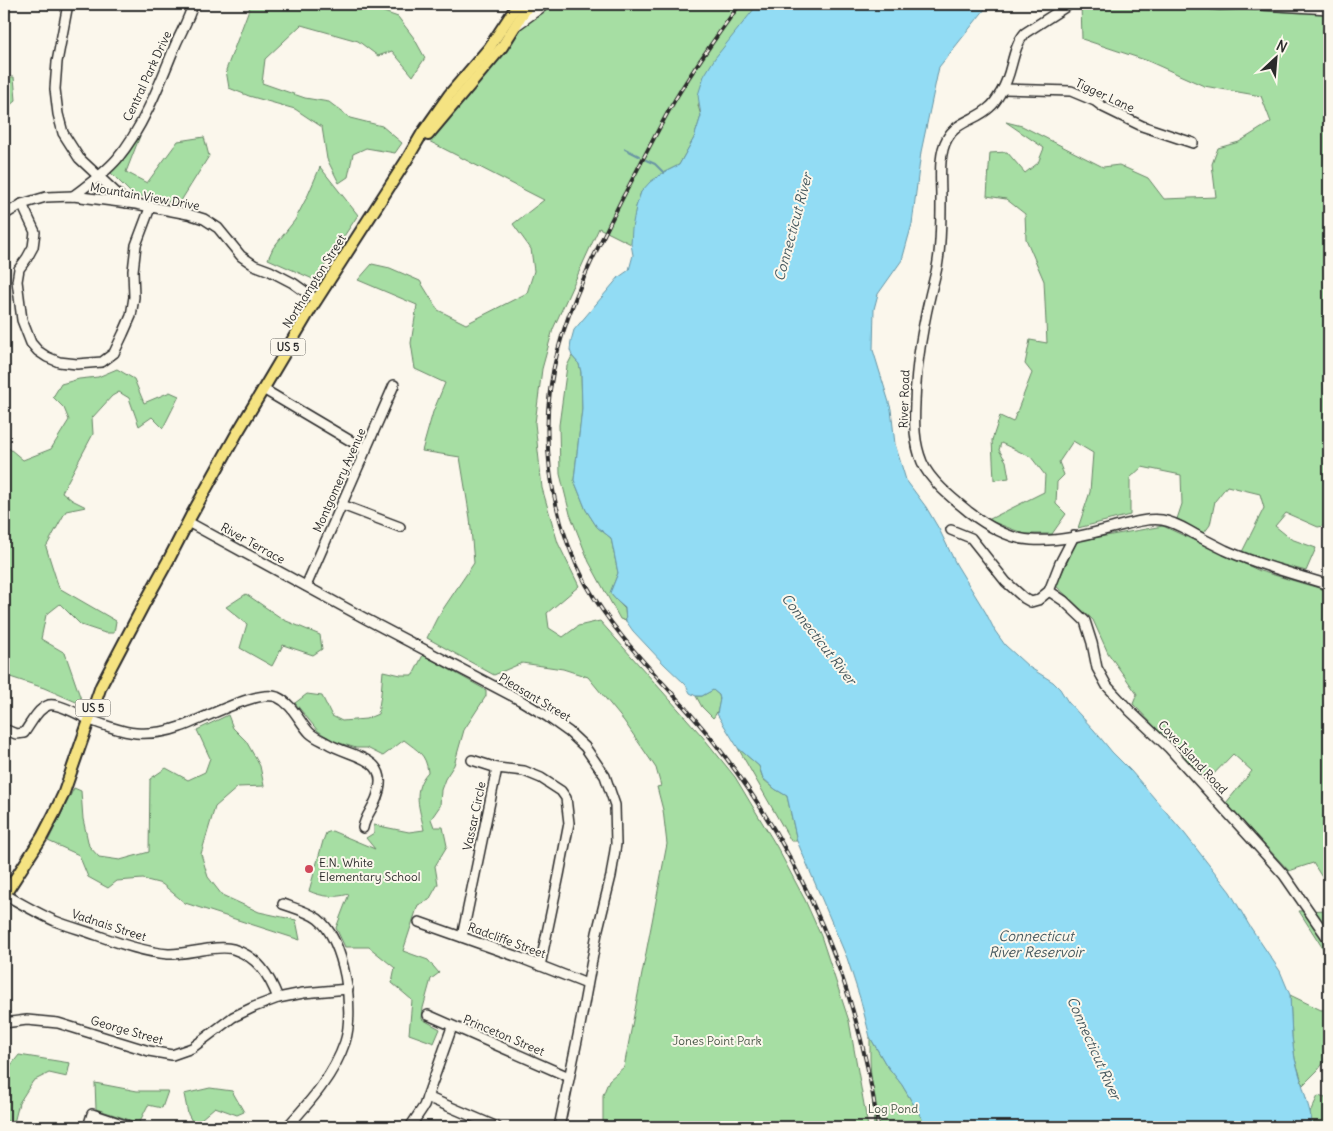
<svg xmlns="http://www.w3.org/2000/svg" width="1333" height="1131" viewBox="0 0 1333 1131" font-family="Delius,sans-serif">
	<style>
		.green { fill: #a6dea3; stroke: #688467 }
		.water { fill: #92dcf4; stroke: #6995a4 }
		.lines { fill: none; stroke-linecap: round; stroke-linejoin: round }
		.stream { stroke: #6995a4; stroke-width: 2 }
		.minor-casing { stroke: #2b2b2b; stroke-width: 12 }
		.major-casing { stroke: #2b2b2b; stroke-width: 14 }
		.minor { stroke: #fbf7ec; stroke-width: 9 }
		.major { stroke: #f5e382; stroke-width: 10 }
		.rail-casing { stroke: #2b2b2b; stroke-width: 4 }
		.rail { stroke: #fbf7ec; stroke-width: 2; stroke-dasharray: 5.5; stroke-linecap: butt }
		.poi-dot { fill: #d1495b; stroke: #fbf7ec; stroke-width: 2 }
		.labels { text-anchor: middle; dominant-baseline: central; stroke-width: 4; stroke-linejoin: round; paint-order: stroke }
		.shield { fill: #fbf7ec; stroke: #696865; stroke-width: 1 }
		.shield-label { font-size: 11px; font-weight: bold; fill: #2b2b2b }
		.street-label { font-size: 12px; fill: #2b2b2b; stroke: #fbf7ec }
		.poi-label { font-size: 12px; fill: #2b2b2b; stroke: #fbf7ec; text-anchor: start }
		.park-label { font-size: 12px; fill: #4a5849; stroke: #fbf7ec }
		.water-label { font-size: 14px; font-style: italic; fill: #45575d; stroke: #fbf7ec }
	</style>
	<rect width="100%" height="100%" fill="#fbf7ec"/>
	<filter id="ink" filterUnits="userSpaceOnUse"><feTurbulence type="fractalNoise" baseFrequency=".02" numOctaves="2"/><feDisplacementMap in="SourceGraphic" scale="10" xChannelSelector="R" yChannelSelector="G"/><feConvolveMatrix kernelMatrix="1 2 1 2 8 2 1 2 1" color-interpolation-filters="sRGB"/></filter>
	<g filter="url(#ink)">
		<g class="green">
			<polygon points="251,4 361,4 398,17 414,38 425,58 413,76 392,51 378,56 358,41 301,25 265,59 262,83 305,98 329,102 350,118 382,126 402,143 395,153 366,148 353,154 348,177 339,183 327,159 322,127 295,109 249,96 229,88 226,70"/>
			<polygon points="536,4 758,4 751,14 698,105 701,116 694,138 679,165 663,173 641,192 636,207 631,244 599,228 553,329 542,369 535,423 542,488 558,543 579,586 547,613 549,628 563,637 578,626 600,621 702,736 735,777 777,847 805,900 821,936 849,1021 868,1127 604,1127 603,1126 603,1095 609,1080 624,1067 667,844 663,810 657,787 661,786 656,768 624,721 588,677 563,669 522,663 494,675 427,638 437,618 474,563 470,518 460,457 422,451 433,412 445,383 415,369 411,343 417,305 358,280 372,264 390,268 420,281 438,310 466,324 527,293 534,271 531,249 513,224 544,200 415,134 520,31"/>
			<polygon points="1081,4 1329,4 1329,525 1318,527 1286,513 1275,526 1291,539 1316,548 1306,571 1257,558 1242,552 1264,508 1260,494 1227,486 1215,501 1210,525 1204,533 1177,519 1182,504 1181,475 1142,467 1130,478 1130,515 1078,528 1090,492 1093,453 1073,441 1059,462 1064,475 1057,482 1056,504 1066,514 1052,534 1025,534 988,520 1044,492 1045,475 1031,457 1001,443 999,450 1006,461 1009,478 994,480 992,440 1000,416 1013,422 1032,373 1025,364 1030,340 1047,343 1044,281 1026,239 1025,214 1006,199 987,196 990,153 1007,152 1025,173 1038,163 1044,148 1006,122 1022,126 1103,167 1119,165 1148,178 1164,199 1216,197 1212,164 1218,148 1239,142 1271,122 1261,96 1204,86 1148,61 1082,39"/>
			<polygon points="4,77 14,77 16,100 6,109 4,117"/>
			<polygon points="140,136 126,172 147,183 178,141 204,137 209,156 179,204 132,194 111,173 135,139"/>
			<polygon points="320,167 358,215 315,280 268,259 273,248 295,220 308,195"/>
			<polygon points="572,356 579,364 581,372 582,409 574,480 586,510 597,527 611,538 618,573 610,593 617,601 625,609 626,621 620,619 589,562 570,514 560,474 559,425 567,366"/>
			<polygon points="117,369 134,379 144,403 170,392 179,396 163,428 152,417 139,426 129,398 119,392 112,396 92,418 93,434 62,492 72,500 86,507 66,511 46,547 59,588 116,621 114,633 105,633 81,625 60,604 46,615 41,639 65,653 83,705 44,688 4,675 4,444 23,460 51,449 69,420 64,408 53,397 61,384 79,379 98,377"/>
			<polygon points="1163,526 1260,571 1329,591 1329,903 1325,882 1313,863 1289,871 1226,803 1252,771 1233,754 1207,781 1133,704 1137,694 1108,653 1093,620 1056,586 1077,541"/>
			<polygon points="246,594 284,620 320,635 322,649 313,655 283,645 272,666 240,648 247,624 226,607"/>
			<path d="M423 655 486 690V696L464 730 454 765 445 779 441 790 440 806 431 819 434 827H443L447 846 435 866 438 884 429 900 418 905 403 951 428 960 439 973 431 979 423 1008 422 1019 440 1029 434 1043 409 1034 412 1000 392 983 395 968 369 947H345L336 928 349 894C335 898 322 897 309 891L323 841 326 833 332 831 375 849 366 838 374 833V825L409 832 424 830C420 809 411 790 428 772 426 754 418 751 404 740L383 756 367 748H356L333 741 318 731 295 703 307 694 322 696 332 716 342 721 366 719 378 714 381 694 383 671 401 675H413Z"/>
			<path d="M713 690 719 695C721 701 718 713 713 718L702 707 696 696H702Z"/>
			<polygon points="228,715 233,728 246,741 260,766 264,786 238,787 215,807 201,854 208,877 222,895 259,912 296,920 300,940 185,903 162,884 143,879 117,881 108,888 88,877 79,855 48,841 74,788 81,791 83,819 89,846 99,857 120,860 149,852 150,779 166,768 188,780 205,772 210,758 197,730"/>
			<polygon points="738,748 759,766 763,779 775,789 787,796 797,841 791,841"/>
			<polygon points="1329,910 1329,958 1299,911"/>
			<polygon points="1290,995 1321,1010 1329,1009 1329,1056 1318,1070 1303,1085 1295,1059 1292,1037"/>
			<polygon points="870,1037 885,1063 902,1085 927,1127 874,1127 870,1060"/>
			<polygon points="19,1055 70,1063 67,1077 49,1073 33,1081 19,1103 13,1127 12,1127 4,1117 4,1074"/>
			<polygon points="95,1083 137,1091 168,1091 162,1108 148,1105 139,1123 96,1109"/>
			<polygon points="210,1088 232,1091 244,1112 237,1115 215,1107 194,1125 188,1114 184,1094"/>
			<polygon points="1318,1096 1329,1099 1329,1127 1313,1127 1310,1113"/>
		</g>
		<polygon class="water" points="758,4 989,4 939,67 921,152 912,224 902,260 878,294 874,309 873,350 891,409 895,444 906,480 926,507 939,529 956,564 986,613 995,631 1005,645 1029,667 1053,682 1060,689 1068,702 1094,730 1112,752 1131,771 1185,834 1230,892 1249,925 1280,971 1290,995 1292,1037 1295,1059 1310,1112 1313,1127 927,1127 902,1085 885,1063 870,1037 860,998 847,958 797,841 787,796 775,789 763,778 759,766 738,748 717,714 720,699 719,695 713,690 702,696 696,696 690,693 686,685 664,664 633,631 626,621 625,608 617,601 610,593 618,573 611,538 597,527 586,510 574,480 582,409 581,372 579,364 572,356 570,350 571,341 574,330 619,277 629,270 633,255 631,244 632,228 636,207 641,192 650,182 663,173 679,165 694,138 701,116 698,95 704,76 715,58"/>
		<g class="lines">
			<g class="stream">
				<polyline points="625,149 639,156"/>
				<polyline points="646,160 655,164 664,173"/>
			</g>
			<defs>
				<g id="minor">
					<polyline points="68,4 57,62 55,89 58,114 63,133 79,158 127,203"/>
					<path d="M1070 4 1025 33C1011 49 1013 74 1001 92 998 97 995 103 990 107 977 120 956 121 947 139 938 155 941 180 941 198 941 221 941 254 935 276 924 318 916 360 915 403 914 423 914 443 922 462 930 481 953 499 969 512 986 525 1009 539 1031 540 1058 542 1086 535 1112 528 1128 524 1146 518 1162 520 1175 522 1185 529 1196 535 1205 540 1215 545 1225 550 1258 565 1294 574 1329 585"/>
					<polyline points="1210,4 1220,5 1243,4 1329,9"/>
					<polyline points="517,25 546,4"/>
					<polyline points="1003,89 1071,91 1095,101 1103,107 1142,126 1193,143"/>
					<path d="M73 196C89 184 104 174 117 159 143 128 160 83 175 46 181 32 189 19 193 4"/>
					<polyline points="22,204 35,232 33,247 27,258 19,269 17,281 22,320 31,343 38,351 47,357 59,362 77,364 102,362 114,353 123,334 131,316 134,297 133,271 136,245 150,208"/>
					<polyline points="4,215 22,204 46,197 73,196 136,204 188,214 204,219 218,228 241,256 254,265 270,271 293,283 317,300"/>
					<polyline points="263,389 366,450"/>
					<polyline points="342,505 400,527"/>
					<polyline points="188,522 366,619 520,700 548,717 569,732 585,747 605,776 615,805 616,844 611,876 597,933 579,1031 559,1127"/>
					<polyline points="951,530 971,538 1006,582 1024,598 1031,602 1038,600 1049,591 1060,563 1074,536"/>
					<polyline points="306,586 394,385"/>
					<polyline points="1049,591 1064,601 1085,621 1092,643 1097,668 1107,686 1130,711 1169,748 1284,875 1329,940"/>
					<path d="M4 729 16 734 24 733C29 726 36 713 42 709 44 707 47 706 49 705 59 703 79 715 88 719 100 724 123 732 136 733 151 734 166 732 180 727 202 720 257 689 277 697 293 704 299 722 310 733 314 737 321 740 327 743 351 758 392 756 377 797 373 809 365 816 363 828"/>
					<polyline points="472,760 497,768"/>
					<path d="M4 894C20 903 37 913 55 921 70 927 86 931 102 937 124 945 145 952 168 954 186 955 217 944 233 949 258 957 269 975 278 998"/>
					<path d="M283 904C294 908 309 912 318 919 345 940 355 1011 345 1042 334 1075 310 1102 287 1127"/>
					<polyline points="419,922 518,957 587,984"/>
					<polyline points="462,937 497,768 524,771 541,778 561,791 566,798 569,823 559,875 540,966"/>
					<polyline points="428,1015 569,1077"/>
					<polyline points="4,1023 27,1020 58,1023 149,1051 172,1055 192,1048 233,1017 254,1007 278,998 303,993 348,989"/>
					<polyline points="427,1097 497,1127"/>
					<polyline points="88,1127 92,1114 131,1127"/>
					<polyline points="410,1127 424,1106 452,1027"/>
				</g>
				<g id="major">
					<polyline points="428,135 502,47 529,4"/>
					<polyline points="4,896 42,837 54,814 63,795 101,686 143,606 169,559 191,516 236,435 312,307 406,161 423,132 449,95 489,48 518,4"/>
				</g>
			</defs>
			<use href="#minor" class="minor-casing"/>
			<use href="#major" class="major-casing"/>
			<use href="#minor" class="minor"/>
			<use href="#major" class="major"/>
			<defs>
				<path id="rail" d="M740 4C718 34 696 65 676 98 657 131 640 165 622 199 598 247 572 297 558 350 537 428 548 513 586 584 620 645 675 691 717 746 803 856 859 989 878 1127"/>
			</defs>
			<use href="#rail" class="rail-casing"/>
			<use href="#rail" class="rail"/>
		</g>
	</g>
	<circle class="poi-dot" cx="309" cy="869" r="5"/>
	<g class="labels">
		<g class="shield">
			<rect x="270.5" y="338.5" width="35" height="17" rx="4"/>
			<rect x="75.5" y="699.5" width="35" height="17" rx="4"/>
		</g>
		<g class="shield-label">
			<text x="288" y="347">US 5</text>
			<text x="93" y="708">US 5</text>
		</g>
		<g class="street-label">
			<text transform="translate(147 76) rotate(-65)">Central Park Drive</text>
			<text transform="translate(1105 95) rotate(25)">Tigger Lane</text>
			<text transform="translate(145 196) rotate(10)">Mountain View Drive</text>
			<text transform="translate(314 281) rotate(-58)">Northampton Street</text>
			<text transform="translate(904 399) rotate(-88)">River Road</text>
			<text transform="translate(339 480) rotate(-66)">Montgomery Avenue</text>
			<text transform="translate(253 543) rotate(29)">River Terrace</text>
			<text transform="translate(535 697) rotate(31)">Pleasant Street</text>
			<text transform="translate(1193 757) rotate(47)">Cove Island Road</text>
			<text transform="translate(474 816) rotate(-78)">Vassar Circle</text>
			<text transform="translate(109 925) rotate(18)">Vadnais Street</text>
			<text transform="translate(507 940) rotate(20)">Radcliffe Street</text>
			<text transform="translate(127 1030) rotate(16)">George Street</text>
			<text transform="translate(504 1035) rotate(23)">Princeton Street</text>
		</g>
		<g class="poi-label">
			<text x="319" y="862">E.N. White<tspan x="319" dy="14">Elementary School</tspan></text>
		</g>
		<g class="park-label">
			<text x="717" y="1040">Jones Point Park</text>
			<text x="893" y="1108">Log Pond</text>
		</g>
		<g class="water-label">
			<text transform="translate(793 227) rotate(-75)">Connecticut River</text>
			<text transform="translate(819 639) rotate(52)">Connecticut River</text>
			<text x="1036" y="936">Connecticut<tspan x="1036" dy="16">River Reservoir</tspan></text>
			<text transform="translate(1094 1048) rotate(66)">Connecticut River</text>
		</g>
	</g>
	<rect width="1333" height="1131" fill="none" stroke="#fbf7ec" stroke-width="20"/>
	<rect x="10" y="10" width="1313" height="1111" fill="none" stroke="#2b2b2b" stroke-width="2" filter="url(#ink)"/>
	<g transform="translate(1276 58) rotate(26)" stroke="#fbf7ec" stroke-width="4" paint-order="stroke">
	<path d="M0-4L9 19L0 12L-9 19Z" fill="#2b2b2b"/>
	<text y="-8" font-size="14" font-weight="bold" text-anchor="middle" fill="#2b2b2b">N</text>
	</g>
</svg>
